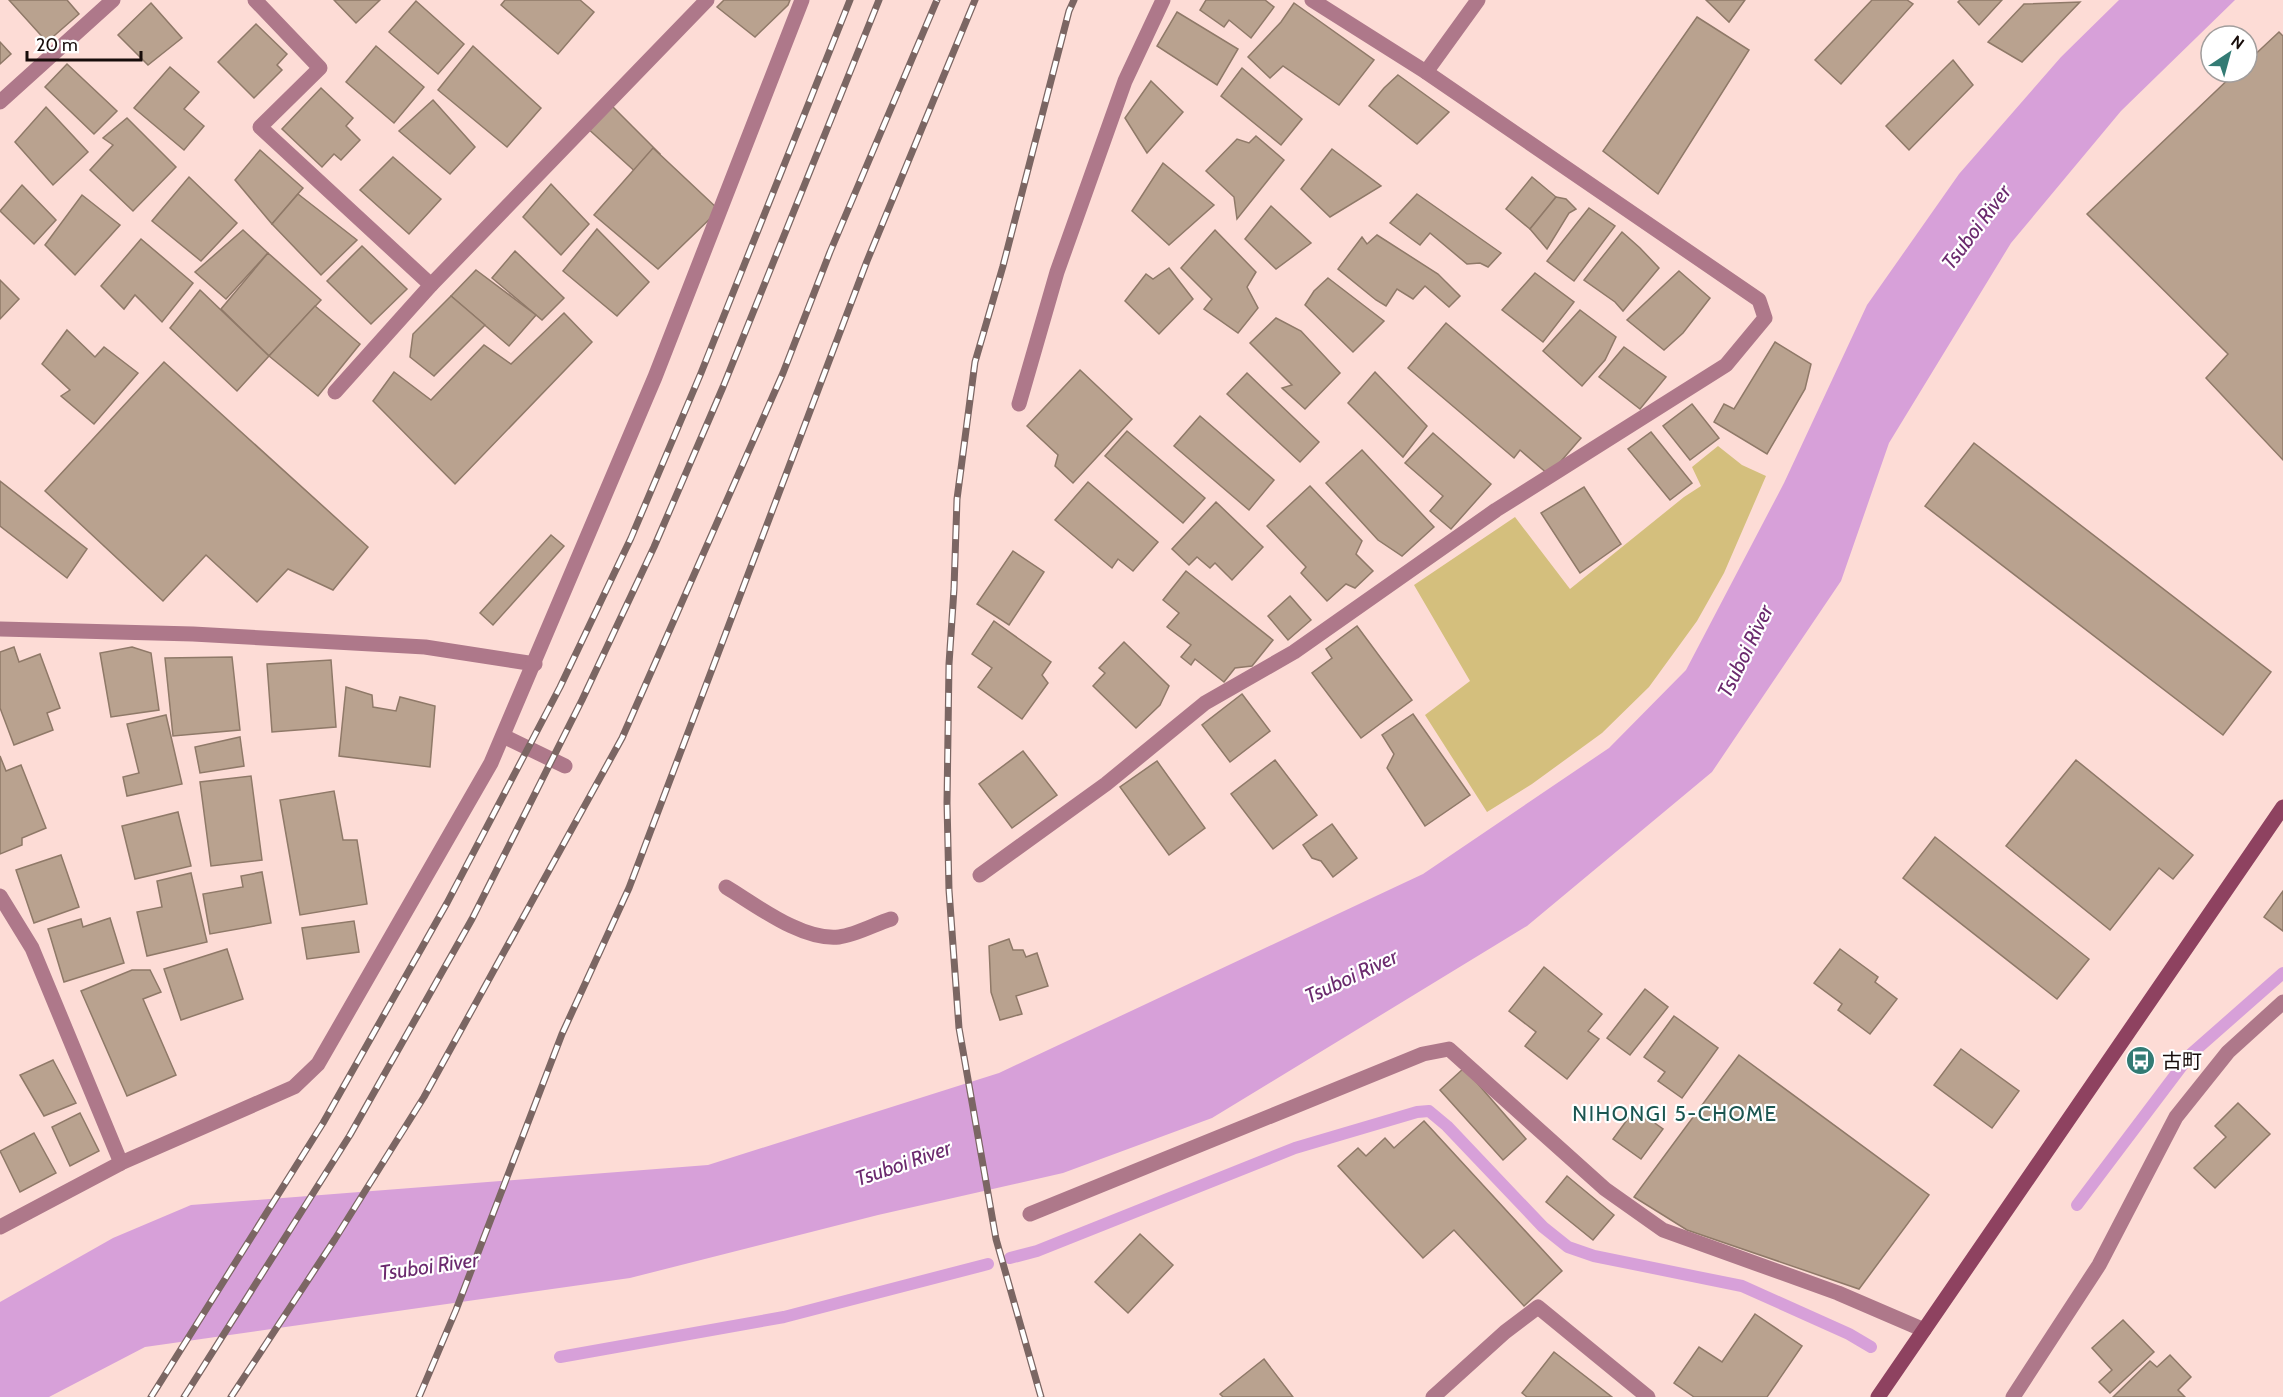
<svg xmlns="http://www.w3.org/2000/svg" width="2283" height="1397" viewBox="0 0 2283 1397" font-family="Cabin,'Noto Sans JP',sans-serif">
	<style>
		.green { fill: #d4bf7d }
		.water { fill: #d7a0d9 }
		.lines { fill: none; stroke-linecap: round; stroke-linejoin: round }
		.stream { stroke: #d7a0d9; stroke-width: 12 }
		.building { fill: #b9a28f; stroke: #8f7968; stroke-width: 1.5 }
		.lane { stroke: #ae788a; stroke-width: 15 }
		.street { stroke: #ae788a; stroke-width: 15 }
		.secondary { stroke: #8e4260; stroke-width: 15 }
		.rail-casing { stroke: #7b6663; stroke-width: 7 }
		.rail { stroke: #fff; stroke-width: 4.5; stroke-dasharray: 14; stroke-linecap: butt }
		.labels { text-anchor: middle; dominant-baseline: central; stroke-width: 4.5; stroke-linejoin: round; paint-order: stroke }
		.poi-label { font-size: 20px; fill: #170c0a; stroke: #fff; text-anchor: start }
		.water-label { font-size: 21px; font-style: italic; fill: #6b2a6e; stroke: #fff }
		.neighbourhood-label { font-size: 21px; letter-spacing: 1.5px; fill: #1b5651; stroke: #fff }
	</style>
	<rect width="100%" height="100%" fill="#fddcd6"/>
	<polygon class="green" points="1718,446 1742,465 1766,476 1724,573 1697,621 1649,687 1602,733 1532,784 1487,812 1425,715 1470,681 1414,585 1515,517 1570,589 1684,497 1701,486 1692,467"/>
	<polygon class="water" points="2119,0 2235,0 2121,111 2011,243 1889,443 1841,581 1712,772 1527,926 1212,1118 1063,1173 878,1215 630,1278 145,1347 49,1397 0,1397 0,1302 113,1238 191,1205 708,1165 999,1073 1423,874 1609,748 1686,670 1784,483 1867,305 1959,174 2061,57"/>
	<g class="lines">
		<g class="stream">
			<polyline points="2077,1205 2191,1054 2283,973"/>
			<polyline points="1010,1258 1037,1251 1295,1148 1417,1112 1429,1111 1447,1126 1543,1227 1568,1247 1594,1256 1742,1286 1849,1334 1871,1347"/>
			<polyline points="560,1357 784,1317 988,1264"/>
		</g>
	</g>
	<g class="building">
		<polygon points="9,0 67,0 79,14 47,42"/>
		<polygon points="334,0 380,0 356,23"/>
		<polygon points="505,0 580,0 594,12 558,54 501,5"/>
		<polygon points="724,0 790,0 788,5 755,37 717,7"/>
		<polygon points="1206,0 1265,0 1274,7 1251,38 1229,20 1224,27 1200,10"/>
		<polygon points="1706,0 1745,0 1729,22"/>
		<polygon points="1872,0 1907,0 1913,4 1841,84 1815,60"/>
		<polygon points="1960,0 2002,0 1979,25 1958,2"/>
		<polygon points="416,1 464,44 438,74 389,32"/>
		<polygon points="2080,2 2022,62 1988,42 2024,4"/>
		<polygon points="151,3 182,38 148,65 118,35"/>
		<polygon points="1294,3 1374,60 1339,105 1283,66 1270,78 1248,57 1281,22"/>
		<polygon points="1177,12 1238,49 1217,85 1157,46"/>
		<polygon points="1697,17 1749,50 1658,194 1603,151"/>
		<polygon points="256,24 287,54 277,65 282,70 254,98 218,62"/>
		<polygon points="2279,32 2283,36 2283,460 2206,378 2228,354 2087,214 2236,72 2247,72 2247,62"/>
		<polygon points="0,42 11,54 0,64"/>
		<polygon points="376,46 424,87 394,123 346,82"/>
		<polygon points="473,46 541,108 507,147 438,90"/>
		<polygon points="1953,60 1973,85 1909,150 1886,126"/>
		<polygon points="67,64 117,111 94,134 45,87"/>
		<polygon points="170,67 199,92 184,109 204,126 184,150 134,108"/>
		<polygon points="1242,68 1302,119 1281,145 1221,96"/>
		<polygon points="1398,75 1449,112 1417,144 1369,106 1384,88"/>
		<polygon points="1151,81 1183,112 1147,153 1125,118"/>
		<polygon points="321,88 353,118 346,126 360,140 341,160 334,154 322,167 282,129"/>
		<polygon points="433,100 475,147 450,174 399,131"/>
		<polygon points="608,102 660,154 639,175 585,126"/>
		<polygon points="46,107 88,152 53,185 15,142"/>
		<polygon points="127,118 176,167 133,211 90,170 113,145 103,138"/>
		<polygon points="1256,136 1284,160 1237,219 1234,197 1206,171 1237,139 1249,143"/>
		<polygon points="653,148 719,210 658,269 594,215"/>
		<polygon points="1332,149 1381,186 1330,217 1301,189"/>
		<polygon points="260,150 303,188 272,224 235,180"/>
		<polygon points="393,157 441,199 409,234 360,190"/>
		<polygon points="1163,163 1214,205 1169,245 1132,211"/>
		<polygon points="189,177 237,223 201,261 152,221"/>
		<polygon points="1532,177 1556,197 1530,229 1506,209"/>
		<polygon points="551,184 589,224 561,255 523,217"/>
		<polygon points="22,185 56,220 34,244 0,211"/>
		<polygon points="298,194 357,240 321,275 272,224"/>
		<polygon points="1417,194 1501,253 1488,267 1480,263 1467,264 1430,233 1420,245 1390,223"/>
		<polygon points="82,195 120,225 75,275 45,245"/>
		<polygon points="1556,197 1566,199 1576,209 1569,213 1547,249 1530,229"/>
		<polygon points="1271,206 1311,243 1276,269 1245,239"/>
		<polygon points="1589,208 1615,226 1574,281 1547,261"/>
		<polygon points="597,229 649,282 617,316 563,271"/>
		<polygon points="243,230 268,253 226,299 195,272"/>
		<polygon points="1215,230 1256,272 1247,287 1258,308 1238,333 1204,309 1212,299 1181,268"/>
		<polygon points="1622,232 1640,248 1659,268 1623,311 1615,302 1584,280"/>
		<polygon points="1377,235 1438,274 1460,296 1449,307 1425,286 1413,299 1397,289 1386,306 1376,300 1338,269 1362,237 1367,244"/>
		<polygon points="141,239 193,283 162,322 135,295 124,309 101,286"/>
		<polygon points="362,246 407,289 371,324 327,281"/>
		<polygon points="515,251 564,298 542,320 492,278"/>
		<polygon points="268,253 321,300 269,356 221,309"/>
		<polygon points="1169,268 1193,299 1159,334 1125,301 1146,274 1153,279"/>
		<polygon points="476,270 536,315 509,346 451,296"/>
		<polygon points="1679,271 1710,298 1683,333 1664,350 1627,320"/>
		<polygon points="1535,273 1574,302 1543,342 1502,310"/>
		<polygon points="1328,278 1384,321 1353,352 1305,305 1314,291"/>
		<polygon points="0,280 19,299 0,319"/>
		<polygon points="200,290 269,356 237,391 170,328"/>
		<polygon points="451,296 485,325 434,376 410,357 413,334"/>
		<polygon points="315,306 360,344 318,396 269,356"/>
		<polygon points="1580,310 1616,337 1605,360 1582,386 1543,351"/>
		<polygon points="564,313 592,342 455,484 373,401 394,372 431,400 484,345 511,364"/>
		<polygon points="1276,318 1301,331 1340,373 1305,409 1282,388 1292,385 1250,343"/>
		<polygon points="1446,323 1581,438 1549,475 1520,450 1514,458 1408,368"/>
		<polygon points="67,330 95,357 104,347 138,373 94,424 61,396 70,390 42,364"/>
		<polygon points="1775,342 1811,364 1805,389 1767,454 1714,422 1724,404 1734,409"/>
		<polygon points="1624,347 1666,377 1640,409 1599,377"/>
		<polygon points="164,362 368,547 333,590 288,569 257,602 206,555 163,601 45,491"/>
		<polygon points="1080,370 1132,419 1073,483 1055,466 1058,455 1027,426"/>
		<polygon points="1375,372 1427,426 1403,457 1348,403"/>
		<polygon points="1247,373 1319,442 1300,462 1227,394"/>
		<polygon points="1692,404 1719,438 1690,460 1663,426"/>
		<polygon points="1200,416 1274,480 1249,510 1174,446"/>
		<polygon points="1127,431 1205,498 1183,523 1105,456"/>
		<polygon points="1651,432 1692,483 1670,500 1628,449"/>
		<polygon points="1433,433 1491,484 1451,529 1430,511 1443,496 1405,463"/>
		<polygon points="1974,443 2271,672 2223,735 1925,506"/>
		<polygon points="1362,450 1434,527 1402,556 1378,540 1326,483"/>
		<polygon points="0,481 87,549 67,578 0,526"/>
		<polygon points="1088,482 1158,542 1133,571 1118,559 1112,568 1055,520"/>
		<polygon points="1310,486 1362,541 1356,554 1373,571 1355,588 1346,584 1327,601 1301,573 1306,567 1267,526"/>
		<polygon points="1584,487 1621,544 1580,573 1541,513"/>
		<polygon points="1216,502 1263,547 1232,580 1215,563 1210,568 1197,557 1189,565 1172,549"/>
		<polygon points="551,535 564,546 493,625 480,613"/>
		<polygon points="1013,551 1044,572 1009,625 977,604"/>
		<polygon points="1186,571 1273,640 1252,666 1235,668 1224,682 1195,659 1191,665 1181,657 1191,645 1167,627 1179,613 1163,600"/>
		<polygon points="1290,596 1311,620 1288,640 1268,616"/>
		<polygon points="994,621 1051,662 1042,675 1048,683 1022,719 978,687 992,668 972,654"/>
		<polygon points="1357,626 1412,700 1361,738 1312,673 1332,658 1326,649"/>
		<polygon points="1124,642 1169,686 1160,705 1136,728 1093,686 1105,673 1099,668"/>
		<polygon points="14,647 19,662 40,654 60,708 47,713 53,730 14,745 0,708 0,652"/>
		<polygon points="132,647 151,653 159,710 111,717 100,653"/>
		<polygon points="232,657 240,730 173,736 165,658"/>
		<polygon points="331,660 336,727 272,732 267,664"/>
		<polygon points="346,687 372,695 373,707 396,711 400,697 435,706 430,767 339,756"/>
		<polygon points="1242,694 1270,731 1230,762 1202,725"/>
		<polygon points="1413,714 1470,795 1425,826 1387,768 1394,754 1382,735"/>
		<polygon points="166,715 182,784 127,796 123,777 139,773 127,724"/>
		<polygon points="240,737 244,766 200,773 195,747"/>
		<polygon points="1023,751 1057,795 1012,828 979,784"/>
		<polygon points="0,756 6,771 21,765 46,828 22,838 22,845 0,854"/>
		<polygon points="1275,760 1317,815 1273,849 1231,794"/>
		<polygon points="2076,760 2193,855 2173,879 2159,868 2110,930 2006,846"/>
		<polygon points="1157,761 1205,828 1169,855 1120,787"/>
		<polygon points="251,776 262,860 211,866 200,782"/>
		<polygon points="334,791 343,840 357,840 367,904 300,915 280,800"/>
		<polygon points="178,812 191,866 135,879 122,826"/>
		<polygon points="1332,824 1357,858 1333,877 1321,861 1312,858 1303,845"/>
		<polygon points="1935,837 2089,959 2057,999 1903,878"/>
		<polygon points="61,855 79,907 34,923 16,870"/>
		<polygon points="262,872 271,923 210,934 203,894 243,887 241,876"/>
		<polygon points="191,873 207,942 147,956 137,912 162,907 157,881"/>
		<polygon points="2283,891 2283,931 2264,917"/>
		<polygon points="110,918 124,963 64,982 48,929 81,919 83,927"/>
		<polygon points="354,921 359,952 307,959 302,928"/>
		<polygon points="1009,939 1013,950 1023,950 1026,957 1037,953 1048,986 1016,996 1022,1014 1000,1020 991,992 989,946"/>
		<polygon points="227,949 243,999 181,1020 164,969"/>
		<polygon points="1840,949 1878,977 1875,982 1897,999 1870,1034 1838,1010 1842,1004 1814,983"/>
		<polygon points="1544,967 1602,1014 1588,1031 1599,1039 1567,1079 1525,1046 1536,1032 1509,1011"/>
		<polygon points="132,970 150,970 161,992 143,999 176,1075 127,1096 81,991"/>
		<polygon points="1645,989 1668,1007 1630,1055 1607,1038"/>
		<polygon points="1674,1016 1718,1048 1682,1098 1658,1081 1665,1072 1644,1057"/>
		<polygon points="1961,1049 2019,1091 1992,1128 1934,1085"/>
		<polygon points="1739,1055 1929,1195 1859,1289 1687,1230 1634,1197"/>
		<polygon points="53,1060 76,1103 44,1116 20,1075"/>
		<polygon points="1464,1068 1526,1139 1503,1160 1440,1090"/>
		<polygon points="2238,1103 2270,1134 2215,1188 2194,1168 2226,1137 2215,1126"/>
		<polygon points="1635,1109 1663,1129 1641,1159 1613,1139"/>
		<polygon points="80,1113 99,1151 70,1166 52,1127"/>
		<polygon points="1424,1121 1562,1271 1524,1306 1454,1230 1423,1258 1338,1166 1358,1148 1366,1156 1385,1138 1394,1148"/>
		<polygon points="34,1133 56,1173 20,1192 0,1151"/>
		<polygon points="1567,1176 1614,1215 1593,1240 1546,1202"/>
		<polygon points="1140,1234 1173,1265 1128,1313 1095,1282"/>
		<polygon points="1755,1314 1802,1346 1767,1397 1694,1397 1674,1383 1699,1347 1722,1362"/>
		<polygon points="2123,1320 2154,1352 2110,1393 2099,1382 2112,1370 2092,1348"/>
		<polygon points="1554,1352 1612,1397 1527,1397 1522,1393"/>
		<polygon points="2170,1355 2191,1377 2178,1390 2185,1397 2113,1397 2150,1361 2157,1367"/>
		<polygon points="1264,1359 1293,1397 1223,1397 1220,1394"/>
	</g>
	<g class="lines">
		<g class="lane">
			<polyline points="1426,72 1478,0"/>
			<polyline points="503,736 565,766"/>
			<path d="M726 887C756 905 802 941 839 937 856 935 875 924 891 919"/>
			<polyline points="0,896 32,948 121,1163"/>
			<polyline points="1433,1397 1505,1332 1538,1307 1648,1397"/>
		</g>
		<g class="street">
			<polyline points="255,0 320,68 260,127 431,285"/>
			<polyline points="0,102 113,0"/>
			<polyline points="335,392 431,285 707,0"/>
			<polyline points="1019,404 1057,272 1125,81 1163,0"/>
			<polyline points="0,629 193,634 425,647 535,664"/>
			<polyline points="980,875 1106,784 1205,703 1294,652 1496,510 1726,365 1765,318 1759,300 1426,72 1312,0"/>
			<polyline points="1030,1214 1423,1054 1449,1049 1605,1189 1663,1230 1838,1293 1924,1330"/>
			<polyline points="0,1227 121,1163 294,1087 318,1064 491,763 655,377 802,0"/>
			<polyline points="2013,1397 2099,1265 2176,1117 2228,1052 2283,1002"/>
		</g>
		<polyline class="secondary" points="1878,1397 2283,807"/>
		<defs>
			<g id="rail">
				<polyline points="151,1397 323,1123 447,903 560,687 631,538 701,373 850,0"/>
				<polyline points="184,1397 350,1135 472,919 582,700 654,547 723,387 879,0"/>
				<polyline points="231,1397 335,1239 424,1097 622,738 783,373 830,252 937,0"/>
				<polyline points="419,1397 456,1310 562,1034 629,888 867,261 975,0"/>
				<polyline points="1041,1397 996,1239 959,1028 949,890 947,803 949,664 954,589 957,499 975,362 1003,266 1069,11 1074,0"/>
			</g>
		</defs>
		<use href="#rail" class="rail-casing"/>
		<use href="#rail" class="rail"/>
	</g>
	<defs>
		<symbol id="bus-disc" viewBox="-11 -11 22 22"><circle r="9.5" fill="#337b74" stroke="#fff"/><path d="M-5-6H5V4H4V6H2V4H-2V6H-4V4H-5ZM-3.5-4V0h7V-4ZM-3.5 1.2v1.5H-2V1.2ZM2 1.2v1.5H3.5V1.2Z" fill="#fff"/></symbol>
	</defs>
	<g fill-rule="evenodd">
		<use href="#bus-disc" x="2124" y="1044" width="33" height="33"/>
	</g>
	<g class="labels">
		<g class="poi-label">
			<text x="2162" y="1061">古町</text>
		</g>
		<g class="water-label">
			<text transform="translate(1976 227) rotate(-53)">Tsuboi River</text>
			<text transform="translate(1745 651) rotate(-64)">Tsuboi River</text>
			<text transform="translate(1351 976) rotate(-25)">Tsuboi River</text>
			<text transform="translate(903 1163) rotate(-19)">Tsuboi River</text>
			<text transform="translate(429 1266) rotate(-8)">Tsuboi River</text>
		</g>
		<g class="neighbourhood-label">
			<text x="1675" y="1113">NIHONGI 5-CHOME</text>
		</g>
	</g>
	<g transform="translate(2229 54) rotate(36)"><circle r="28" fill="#ffffff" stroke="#a29e9d" stroke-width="1.5"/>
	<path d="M0-4.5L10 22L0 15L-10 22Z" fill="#337b74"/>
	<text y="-9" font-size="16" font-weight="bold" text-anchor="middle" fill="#170c0a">N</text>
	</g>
	<path d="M27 51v9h114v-9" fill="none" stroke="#170c0a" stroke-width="3"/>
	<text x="36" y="51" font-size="18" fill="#170c0a" stroke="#ffffff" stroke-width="4.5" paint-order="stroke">20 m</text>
</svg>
